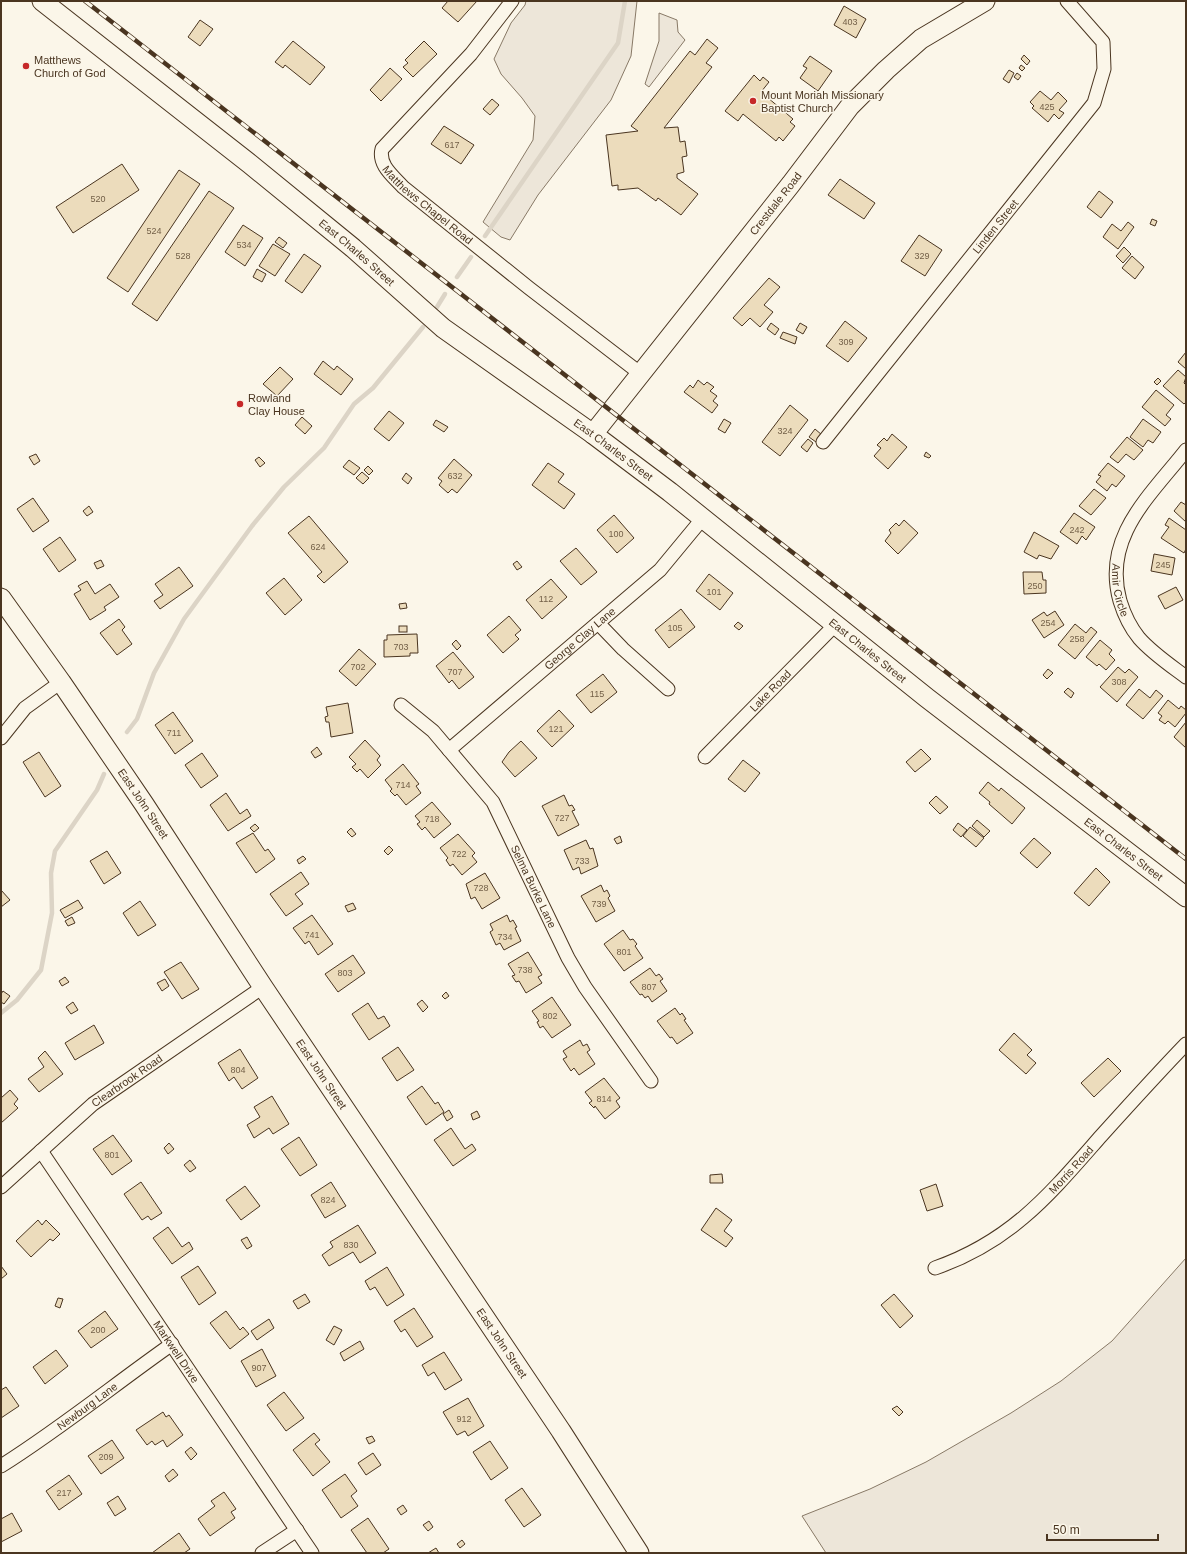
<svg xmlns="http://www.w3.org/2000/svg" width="1187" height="1554" viewBox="0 0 1187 1554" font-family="Arial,sans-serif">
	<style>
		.green { fill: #ede6d9; stroke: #887966 }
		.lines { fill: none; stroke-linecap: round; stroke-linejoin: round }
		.stream { stroke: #dcd4c6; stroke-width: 4.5 }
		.building { fill: #ecdcbc; stroke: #4a3520 }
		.street-casing { stroke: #4a3520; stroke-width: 15 }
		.secondary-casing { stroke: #4a3520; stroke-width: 21 }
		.street { stroke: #fbf6e9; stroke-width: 13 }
		.secondary { stroke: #fbf6e9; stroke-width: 19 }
		.rail-casing { stroke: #4a3520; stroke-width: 4.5 }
		.rail { stroke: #fbf6e9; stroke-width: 3; stroke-dasharray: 9; stroke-linecap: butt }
		.poi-dot { fill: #c62828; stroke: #fbf6e9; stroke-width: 1.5 }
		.labels { text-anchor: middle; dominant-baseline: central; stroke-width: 3; stroke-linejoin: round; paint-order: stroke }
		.number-label { font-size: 9px; fill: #725f47 }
		.poi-label { font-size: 11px; fill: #4a3520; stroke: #fbf6e9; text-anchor: start }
		.street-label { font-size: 11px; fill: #4a3520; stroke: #fbf6e9 }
	</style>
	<rect width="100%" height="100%" fill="#fbf6e9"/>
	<g class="green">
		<polygon points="526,1 637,1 631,56 611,100 538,195 510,240 501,237 483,222 533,140 535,116 522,98 501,74 494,59 511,23 525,5"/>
		<polygon points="659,13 677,20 678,32 685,40 649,87 645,84 659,41"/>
		<polygon points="1186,1258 1186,1553 826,1553 802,1516 870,1489 926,1462 1011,1413 1061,1381 1112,1341"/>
	</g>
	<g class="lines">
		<g class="stream">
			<polyline points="485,236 618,43 625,1"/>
			<polyline points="457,277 471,257"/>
			<polyline points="437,307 445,294"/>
			<polyline points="127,732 137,719 154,673 184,619 252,526 284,487 324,448 354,404 373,388 423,327"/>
			<polyline points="1,1013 17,1000 41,970 52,913 51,873 55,851 97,790 104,774"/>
		</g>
	</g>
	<g class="building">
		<polygon points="448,1 477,1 458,22 442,8"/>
		<polygon points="844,6 866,19 856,38 834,25"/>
		<polygon points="200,20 213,29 200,46 188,37"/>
		<polygon points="707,39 718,48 706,63 712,67 664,128 678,127 680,142 685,141 687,156 682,157 684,172 677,174 677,178 698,194 681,215 658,198 656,201 638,188 618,190 618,185 612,186 606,135 638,131 631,126 690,51 695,55"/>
		<polygon points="293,41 325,67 310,85 285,65 283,68 275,62"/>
		<polygon points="424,41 437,54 413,77 403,67 408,63 405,60"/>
		<polygon points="1024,55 1030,61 1027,65 1021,59"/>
		<polygon points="810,56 832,71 818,91 800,78 807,68 803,66"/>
		<polygon points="1021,65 1025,68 1022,71 1019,68"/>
		<polygon points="390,68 402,79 381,101 370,90"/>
		<polygon points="1009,70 1014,73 1009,83 1003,79"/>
		<polygon points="1017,73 1021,76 1018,80 1014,77"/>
		<polygon points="754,75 760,81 763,77 769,82 761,92 793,119 790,122 795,126 783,141 779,137 776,141 743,114 738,121 725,111"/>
		<polygon points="1040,91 1051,100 1058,92 1067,101 1059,110 1064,113 1059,119 1054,114 1048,122 1032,108 1034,106 1030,102"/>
		<polygon points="492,99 499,105 490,115 483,109"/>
		<polygon points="444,126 474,145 461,164 431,144"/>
		<polygon points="122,164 139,190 73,233 56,207"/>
		<polygon points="179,170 200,184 128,292 107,278"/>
		<polygon points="840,179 875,203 864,219 828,195"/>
		<polygon points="209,191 234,208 157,321 132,304"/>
		<polygon points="1099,191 1113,202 1101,218 1087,207"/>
		<polygon points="1152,219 1157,221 1155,226 1150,224"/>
		<polygon points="1128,222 1134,227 1118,249 1103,237 1112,224 1121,231"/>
		<polygon points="243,225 263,238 245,266 225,252"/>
		<polygon points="919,235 942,250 925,276 901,261"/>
		<polygon points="279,237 287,243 283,248 275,242"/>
		<polygon points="273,244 290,254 275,276 259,266"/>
		<polygon points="1124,247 1131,254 1123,263 1116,256"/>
		<polygon points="304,254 321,266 302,293 285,281"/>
		<polygon points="1132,256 1144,267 1135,279 1122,268"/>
		<polygon points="257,269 266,274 262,282 253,277"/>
		<polygon points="769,278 780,287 764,305 773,312 760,327 750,318 742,326 733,318"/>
		<polygon points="845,321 867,338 848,362 826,346"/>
		<polygon points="771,323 779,329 775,335 767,329"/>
		<polygon points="800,323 807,327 803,334 796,330"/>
		<polygon points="783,332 797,337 795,344 780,338"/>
		<polygon points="1186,352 1186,369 1178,362"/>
		<polygon points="323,361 334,370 337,366 353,379 341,395 314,374"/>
		<polygon points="280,367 293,379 277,396 263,384"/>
		<polygon points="1178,370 1186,377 1184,383 1186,385 1186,402 1184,404 1163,386"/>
		<polygon points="1158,378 1161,381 1157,385 1154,382"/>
		<polygon points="698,380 704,385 707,382 714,387 710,391 717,396 713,401 718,405 712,413 684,392 690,385 693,388"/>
		<polygon points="1156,390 1174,405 1166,415 1171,419 1165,426 1142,407"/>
		<polygon points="790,405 808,420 780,456 762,442"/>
		<polygon points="389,411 404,423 389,441 374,429"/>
		<polygon points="302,417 312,426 305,434 295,425"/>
		<polygon points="724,419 731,423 725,433 718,429"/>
		<polygon points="1143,419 1161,432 1153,443 1148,440 1143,447 1130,437"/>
		<polygon points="436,420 448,427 444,432 433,425"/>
		<polygon points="815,429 822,435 816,442 809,437"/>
		<polygon points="892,434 907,447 888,469 874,456 881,448 877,445 884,438 887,441"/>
		<polygon points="1127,437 1143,450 1134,460 1126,454 1118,463 1110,457"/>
		<polygon points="808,439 813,443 807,452 801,447"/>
		<polygon points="926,452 931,456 929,458 924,456"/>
		<polygon points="36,454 40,461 34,465 29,457"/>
		<polygon points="259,457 265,463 260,467 255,460"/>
		<polygon points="454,459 472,475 457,493 452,489 448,493 439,485 442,481 438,478"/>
		<polygon points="349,460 360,468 354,475 343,467"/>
		<polygon points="548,463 564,474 558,482 575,494 564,509 532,485"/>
		<polygon points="1108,463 1125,476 1116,487 1112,484 1107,491 1096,482 1101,476 1098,475"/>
		<polygon points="368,466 373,471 369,475 364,470"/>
		<polygon points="362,472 369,478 363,484 356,478"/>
		<polygon points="406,473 412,478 408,484 402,479"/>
		<polygon points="1094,489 1106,498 1091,515 1079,506"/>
		<polygon points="33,498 49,521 33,532 17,509"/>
		<polygon points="1181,502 1186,505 1186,522 1174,511"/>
		<polygon points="89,506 93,512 87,516 83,511"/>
		<polygon points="1074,513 1095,527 1086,540 1082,536 1077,544 1060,532"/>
		<polygon points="614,515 634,538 617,553 597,530"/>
		<polygon points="309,516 348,562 324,583 317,576 322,572 288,533"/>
		<polygon points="1169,518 1186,530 1186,549 1184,553 1161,538 1169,527 1165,525"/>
		<polygon points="904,520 918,533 898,554 885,541 891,533 889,530 896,523 899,526"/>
		<polygon points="1034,532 1059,546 1051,559 1039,555 1037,559 1024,552"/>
		<polygon points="60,537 76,560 59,572 43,549"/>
		<polygon points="576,548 597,572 581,585 560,561"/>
		<polygon points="1154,554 1175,558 1172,575 1151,571"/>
		<polygon points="101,560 104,566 97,569 94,563"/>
		<polygon points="517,561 522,567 517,570 513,564"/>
		<polygon points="179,567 193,586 160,609 154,601 163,595 155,584"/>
		<polygon points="1023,572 1042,572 1043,580 1046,580 1046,593 1024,594"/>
		<polygon points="709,574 733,593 720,610 696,591"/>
		<polygon points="284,578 302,600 285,615 266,593"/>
		<polygon points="551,579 567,597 542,619 526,600"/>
		<polygon points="87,581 95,594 110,584 119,597 104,607 106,610 90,620 74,594 81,590 78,586"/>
		<polygon points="1176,587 1183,600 1165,609 1158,596"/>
		<polygon points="406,603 407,608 400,609 399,604"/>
		<polygon points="681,609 695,627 669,648 655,630"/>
		<polygon points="1055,611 1064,625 1044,638 1032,620 1044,612 1047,616"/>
		<polygon points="509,616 521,630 515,635 519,639 503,653 487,635"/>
		<polygon points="119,619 125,627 122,630 132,644 117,655 100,633"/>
		<polygon points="738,622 743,626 739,630 734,626"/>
		<polygon points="1075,624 1086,633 1091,627 1097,632 1075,659 1058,645"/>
		<rect x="399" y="626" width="8" height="6"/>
		<polygon points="417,634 418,653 410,653 410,656 384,657 384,640 387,640 387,635"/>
		<polygon points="456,640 461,646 457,650 452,644"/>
		<polygon points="1100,640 1112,650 1109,654 1115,660 1106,670 1099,664 1097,666 1086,657"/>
		<polygon points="359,649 376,664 356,686 339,671"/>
		<polygon points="453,652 474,677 459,689 452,680 449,683 436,666"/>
		<polygon points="1118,667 1125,673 1129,669 1138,677 1117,702 1100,687"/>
		<polygon points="1048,669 1053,673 1047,679 1043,675"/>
		<polygon points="603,674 617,692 591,713 576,695"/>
		<polygon points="1068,688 1074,693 1071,698 1064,692"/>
		<polygon points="1139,689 1150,698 1156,690 1163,696 1143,719 1126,705"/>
		<polygon points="1168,700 1179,709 1181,706 1186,710 1186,713 1175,727 1168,721 1165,724 1159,720 1162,716 1158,713"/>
		<polygon points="348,703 353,733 331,737 329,722 326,722 325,717 328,716 326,707"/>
		<polygon points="559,710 574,726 552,747 537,731"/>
		<polygon points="173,712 193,741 175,754 155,725"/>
		<polygon points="1186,722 1186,748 1174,737"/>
		<polygon points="365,740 380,756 377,760 381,765 368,778 360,769 357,772 352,767 356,764 349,757"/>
		<polygon points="521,741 537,758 515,777 502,762 509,752"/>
		<polygon points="317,747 322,754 315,758 311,752"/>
		<polygon points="921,749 931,759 915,772 906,762"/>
		<polygon points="39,752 61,786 45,797 23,762"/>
		<polygon points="202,753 218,776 201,788 185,765"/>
		<polygon points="743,760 760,773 745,792 728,779"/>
		<polygon points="403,764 419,784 416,786 421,793 406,805 397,794 395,796 390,791 392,789 385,780"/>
		<polygon points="988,782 999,791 1001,788 1025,808 1012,824 989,804 990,802 979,793"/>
		<polygon points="226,793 240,814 247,809 251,816 228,831 210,805"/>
		<polygon points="564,795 569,806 572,805 575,810 572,811 579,825 558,836 542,806"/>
		<polygon points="936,796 948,807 940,814 929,803"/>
		<polygon points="432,802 451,824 434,838 425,827 422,830 417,824 420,822 415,816"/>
		<polygon points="977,820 990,831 984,837 972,826"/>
		<polygon points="958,823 967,830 961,837 953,830"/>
		<polygon points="255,824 259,828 254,832 250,828"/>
		<polygon points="970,827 984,838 976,847 963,836"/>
		<polygon points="351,828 356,834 352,837 347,832"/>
		<polygon points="253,833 265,851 268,849 275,859 256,873 236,843"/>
		<polygon points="458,834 475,853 472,856 477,862 462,875 453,864 450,866 446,860 448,858 440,848"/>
		<polygon points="620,836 622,842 617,844 614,839"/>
		<polygon points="1034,838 1051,853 1037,868 1020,853"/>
		<polygon points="586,840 590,849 593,848 598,866 581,874 579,867 573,870 564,850"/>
		<polygon points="389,846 393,850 388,855 384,851"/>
		<polygon points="107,851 121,873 104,884 90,861"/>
		<polygon points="303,856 306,859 299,864 297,860"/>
		<polygon points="1096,868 1110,882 1089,906 1074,893"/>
		<polygon points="301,872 309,884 295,894 303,904 286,916 270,894"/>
		<polygon points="485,873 500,898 482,909 475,897 471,899 466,884"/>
		<polygon points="601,885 604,892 607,890 610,896 608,898 615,911 596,922 581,896"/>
		<polygon points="1,890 10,900 1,907"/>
		<polygon points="78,900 83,908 65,918 60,910"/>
		<polygon points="140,901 156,925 138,936 123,913"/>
		<polygon points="353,903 356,909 348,912 345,906"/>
		<polygon points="312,915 333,944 318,955 309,941 305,944 293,928"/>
		<polygon points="507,915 510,922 513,920 517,927 515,928 521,941 504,950 500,943 496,945 490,932 493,930 490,924"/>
		<polygon points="72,917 75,923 68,926 65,921"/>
		<polygon points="623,930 630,940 633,939 637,944 635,946 643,958 624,971 604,944"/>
		<polygon points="528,952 542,975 538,977 542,983 526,993 519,981 516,982 512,976 515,975 508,964"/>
		<polygon points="353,955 365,973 338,992 325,974"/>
		<polygon points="181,962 199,989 182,999 164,972"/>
		<polygon points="650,968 656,976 659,974 663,979 660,981 667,991 652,1002 648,996 645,998 642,994 640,995 630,982"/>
		<polygon points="65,977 69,982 62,986 59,981"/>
		<polygon points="165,979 169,986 162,991 157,983"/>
		<polygon points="3,991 10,996 4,1004 1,1002 1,994"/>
		<polygon points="446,992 449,996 445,999 442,996"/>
		<polygon points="552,997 571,1025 552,1038 543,1026 540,1028 537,1022 539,1021 532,1011"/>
		<polygon points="422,1000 428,1007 423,1012 417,1004"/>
		<polygon points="73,1002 78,1010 71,1014 66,1007"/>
		<polygon points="368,1003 378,1019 384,1016 390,1026 369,1040 352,1014"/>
		<polygon points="675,1008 680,1015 682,1013 686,1019 684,1020 693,1033 677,1044 672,1037 670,1038 657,1021"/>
		<polygon points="94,1025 104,1043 75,1060 65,1043"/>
		<polygon points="1014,1033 1032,1050 1027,1055 1036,1063 1026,1074 999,1050"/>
		<polygon points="580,1040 583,1046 587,1044 590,1050 587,1052 595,1064 579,1075 574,1068 571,1071 563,1059 567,1057 563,1051"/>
		<polygon points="398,1047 414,1070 397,1081 382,1058"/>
		<polygon points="240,1049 258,1078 242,1089 234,1077 229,1081 218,1063"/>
		<polygon points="45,1051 63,1074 39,1092 28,1079 44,1067 38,1058"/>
		<polygon points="1108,1058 1121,1071 1094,1097 1081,1083"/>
		<polygon points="604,1078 620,1098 616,1101 620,1107 605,1119 595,1106 594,1108 589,1103 592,1101 585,1092"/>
		<polygon points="422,1086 435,1104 438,1102 444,1112 426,1125 407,1097"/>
		<polygon points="10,1090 18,1099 14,1104 18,1108 1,1123 1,1098"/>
		<polygon points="272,1096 289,1124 273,1134 269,1128 254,1138 247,1125 260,1117 254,1107"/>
		<polygon points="449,1110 453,1117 447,1121 443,1114"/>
		<polygon points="477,1111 480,1117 473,1120 471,1114"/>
		<polygon points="451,1128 465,1149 472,1144 476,1150 453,1166 434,1140"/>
		<polygon points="113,1135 132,1161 112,1175 93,1149"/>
		<polygon points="299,1137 317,1165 300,1176 281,1149"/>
		<polygon points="169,1143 174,1149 168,1154 164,1148"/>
		<polygon points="190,1160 196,1168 190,1172 184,1165"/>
		<polygon points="722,1174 723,1183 710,1183 710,1175"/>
		<polygon points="141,1182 162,1213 151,1220 148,1216 142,1220 124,1194"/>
		<polygon points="331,1182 346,1206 325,1218 311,1195"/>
		<polygon points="936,1184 943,1206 927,1211 920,1190"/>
		<polygon points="245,1186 260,1206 241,1220 226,1200"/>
		<polygon points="716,1208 732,1220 724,1231 733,1238 726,1247 701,1230"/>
		<polygon points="38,1220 42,1225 46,1220 60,1234 53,1241 50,1239 31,1257 16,1241"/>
		<polygon points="358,1225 376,1253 360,1263 353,1252 329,1266 322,1255 333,1247 330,1242"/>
		<polygon points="168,1227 182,1247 189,1242 193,1249 172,1264 153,1238"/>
		<polygon points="247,1237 252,1246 247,1249 241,1240"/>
		<polygon points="1,1266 7,1274 1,1279"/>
		<polygon points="198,1266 216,1293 199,1305 181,1277"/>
		<polygon points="387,1267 404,1295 387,1306 375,1287 370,1290 365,1281"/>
		<polygon points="305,1294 310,1302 298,1309 293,1301"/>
		<polygon points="894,1294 913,1316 900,1328 881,1305"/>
		<polygon points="58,1298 63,1299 60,1308 55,1306"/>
		<polygon points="414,1308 433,1337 417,1347 405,1329 401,1332 394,1321"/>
		<polygon points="105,1311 118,1329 91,1348 78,1331"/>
		<polygon points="226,1311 240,1330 243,1327 249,1334 230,1349 210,1323"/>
		<polygon points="269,1319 274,1328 257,1340 251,1331"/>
		<polygon points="334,1326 342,1330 334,1345 326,1340"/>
		<polygon points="360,1341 364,1349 344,1361 340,1353"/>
		<polygon points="262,1349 276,1376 256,1387 241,1361"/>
		<polygon points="56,1350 68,1366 45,1384 33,1367"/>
		<polygon points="444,1352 462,1380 445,1390 434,1372 428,1376 422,1365"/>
		<polygon points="6,1387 19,1406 1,1418 1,1390"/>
		<polygon points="284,1392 304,1418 286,1431 267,1405"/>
		<polygon points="468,1398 484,1426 468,1436 465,1431 457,1435 443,1412"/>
		<polygon points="897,1406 903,1412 899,1416 892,1409"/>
		<polygon points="163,1412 166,1417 169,1415 183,1435 167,1447 163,1440 155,1445 152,1441 147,1445 136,1430"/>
		<polygon points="314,1433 320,1440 315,1444 330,1462 313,1476 293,1450"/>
		<polygon points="372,1436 375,1441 369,1444 366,1438"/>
		<polygon points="112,1440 124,1458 101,1474 88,1456"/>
		<polygon points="490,1441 508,1468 491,1480 473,1452"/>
		<polygon points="191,1447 197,1454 191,1460 185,1452"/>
		<polygon points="373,1453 381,1465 366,1475 358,1463"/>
		<polygon points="173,1469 178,1475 169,1482 165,1476"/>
		<polygon points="345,1474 357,1491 351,1496 358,1506 341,1518 322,1490"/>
		<polygon points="69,1475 82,1494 59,1510 46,1491"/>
		<polygon points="522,1488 541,1515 524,1527 505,1500"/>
		<polygon points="224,1492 236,1509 231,1512 235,1518 210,1536 198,1519 215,1506 211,1501"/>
		<polygon points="118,1496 126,1509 115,1516 107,1503"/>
		<polygon points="403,1505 407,1511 401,1515 397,1509"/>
		<polygon points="12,1513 22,1531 1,1542 1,1519"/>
		<polygon points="368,1518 389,1549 383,1553 367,1553 351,1530"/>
		<polygon points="429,1521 433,1527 428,1531 423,1525"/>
		<polygon points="179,1533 190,1549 184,1553 152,1553"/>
		<polygon points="462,1540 465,1544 460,1548 457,1544"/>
		<polygon points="436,1548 439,1553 428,1553"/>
	</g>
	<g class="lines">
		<defs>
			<g id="street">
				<path id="s1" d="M512 1 471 54 382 149C378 165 393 176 403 187L529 288 641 374"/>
				<path id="s2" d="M823 442 1094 103 1104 69 1103 42 1067 1"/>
				<path id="s3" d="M1186 450C1150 496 1102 537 1120 601 1124 614 1130 627 1139 638 1152 653 1170 665 1186 677"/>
				<polyline points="598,623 623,649 668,689"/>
				<path id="s4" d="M401 705 433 731 493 802 568 958 585 987 651 1081"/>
				<polyline points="1,738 25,708 61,682"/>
				<path id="s5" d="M449 750 660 570 703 518"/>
				<path id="s6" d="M705 757 836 624"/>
				<path id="s7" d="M41 1151 312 1553"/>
				<path id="s8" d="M1 1187 93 1104 263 987"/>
				<path id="s9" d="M935 1268C1012 1241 1050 1194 1101 1136 1129 1105 1157 1074 1186 1044"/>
				<path id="s10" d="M1 1466C60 1429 115 1384 172 1344"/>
				<polyline points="262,1553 297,1530"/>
			</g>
			<g id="secondary">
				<path id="s11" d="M42 1 250 164 353 248 443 328 593 434 670 492 927 698 1186 897"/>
				<path id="s12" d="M593 434 791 184 850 106 886 70 921 39 985 1"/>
				<path id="s13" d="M1 598 61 682 144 804 263 987 561 1431 639 1553"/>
			</g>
		</defs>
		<use href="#street" class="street-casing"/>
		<use href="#secondary" class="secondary-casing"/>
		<use href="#street" class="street"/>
		<use href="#secondary" class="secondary"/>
		<defs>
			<polyline id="rail" points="85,1 1186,859"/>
		</defs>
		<use href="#rail" class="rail-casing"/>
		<use href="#rail" class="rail"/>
	</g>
	<g class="poi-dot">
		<circle cx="26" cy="66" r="4"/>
		<circle cx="753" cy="101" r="4"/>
		<circle cx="240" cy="404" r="4"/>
	</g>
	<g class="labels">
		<g class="number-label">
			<text x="850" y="22">403</text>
			<text x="1047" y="107">425</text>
			<text x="452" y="145">617</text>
			<text x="98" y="199">520</text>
			<text x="154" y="231">524</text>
			<text x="244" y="245">534</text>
			<text x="183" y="256">528</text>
			<text x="922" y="256">329</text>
			<text x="846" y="342">309</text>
			<text x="785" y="431">324</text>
			<text x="455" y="476">632</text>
			<text x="1077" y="530">242</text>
			<text x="616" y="534">100</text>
			<text x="318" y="547">624</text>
			<text x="1163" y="565">245</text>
			<text x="1035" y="586">250</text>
			<text x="714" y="592">101</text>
			<text x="546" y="599">112</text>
			<text x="1048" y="623">254</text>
			<text x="675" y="628">105</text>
			<text x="1077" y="639">258</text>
			<text x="401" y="647">703</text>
			<text x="358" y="667">702</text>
			<text x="455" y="672">707</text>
			<text x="1119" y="682">308</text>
			<text x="597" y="694">115</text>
			<text x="556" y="729">121</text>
			<text x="174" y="733">711</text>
			<text x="403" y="785">714</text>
			<text x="562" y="818">727</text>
			<text x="432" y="819">718</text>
			<text x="459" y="854">722</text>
			<text x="582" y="861">733</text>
			<text x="481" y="888">728</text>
			<text x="599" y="904">739</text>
			<text x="312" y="935">741</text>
			<text x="505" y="937">734</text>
			<text x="624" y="952">801</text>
			<text x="525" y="970">738</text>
			<text x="345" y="973">803</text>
			<text x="649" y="987">807</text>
			<text x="550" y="1016">802</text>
			<text x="238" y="1070">804</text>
			<text x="604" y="1099">814</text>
			<text x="112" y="1155">801</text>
			<text x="328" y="1200">824</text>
			<text x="351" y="1245">830</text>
			<text x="98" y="1330">200</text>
			<text x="259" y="1368">907</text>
			<text x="464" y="1419">912</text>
			<text x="106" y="1457">209</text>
			<text x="64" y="1493">217</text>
		</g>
		<g class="poi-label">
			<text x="34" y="60">Matthews<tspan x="34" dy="13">Church of God</tspan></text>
			<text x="761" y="95">Mount Moriah Missionary<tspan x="761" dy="13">Baptist Church</tspan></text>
			<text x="248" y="398">Rowland<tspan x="248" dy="13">Clay House</tspan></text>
		</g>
		<g class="street-label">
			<text stroke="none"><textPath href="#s1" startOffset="273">Matthews Chapel Road</textPath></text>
			<text stroke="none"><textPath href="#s12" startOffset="294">Crestdale Road</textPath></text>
			<text stroke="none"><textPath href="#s2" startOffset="276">Linden Street</textPath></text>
			<text stroke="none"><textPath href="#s11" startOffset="403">East Charles Street</textPath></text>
			<text stroke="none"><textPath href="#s11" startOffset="727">East Charles Street</textPath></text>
			<text stroke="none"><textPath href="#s3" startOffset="162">Amir Circle</textPath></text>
			<text stroke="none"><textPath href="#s5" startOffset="172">George Clay Lane</textPath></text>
			<text stroke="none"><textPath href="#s11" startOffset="1051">East Charles Street</textPath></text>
			<text stroke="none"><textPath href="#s6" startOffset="93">Lake Road</textPath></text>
			<text stroke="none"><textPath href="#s13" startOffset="250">East John Street</textPath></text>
			<text stroke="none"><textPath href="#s11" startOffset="1375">East Charles Street</textPath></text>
			<text stroke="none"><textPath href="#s4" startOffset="228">Selma Burke Lane</textPath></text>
			<text stroke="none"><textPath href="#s13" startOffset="574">East John Street</textPath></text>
			<text stroke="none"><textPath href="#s8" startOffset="165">Clearbrook Road</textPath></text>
			<text stroke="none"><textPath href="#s9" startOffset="170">Morris Road</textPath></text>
			<text stroke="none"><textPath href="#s13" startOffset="898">East John Street</textPath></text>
			<text stroke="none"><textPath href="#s7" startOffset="242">Markwell Drive</textPath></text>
			<text stroke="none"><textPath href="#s10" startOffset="105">Newburg Lane</textPath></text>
		</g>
	</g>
	<rect width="1187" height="1554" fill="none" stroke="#4a3520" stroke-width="4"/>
	<path d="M1047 1534v6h111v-6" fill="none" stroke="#4a3520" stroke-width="2"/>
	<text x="1053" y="1534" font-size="12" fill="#4a3520" stroke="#fbf6e9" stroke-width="3" paint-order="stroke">50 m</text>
</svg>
